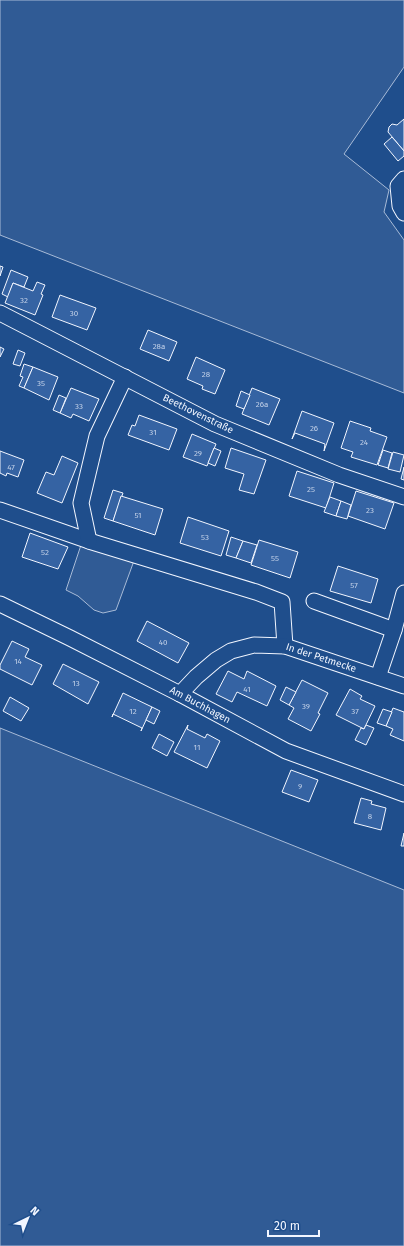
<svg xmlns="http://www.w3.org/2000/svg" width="404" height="1246" viewBox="0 0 404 1246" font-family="'Fira Sans',sans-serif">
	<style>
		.green { fill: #305b95; stroke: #a8bbd7 }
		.building { fill: #3563a3; stroke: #f2f6ff }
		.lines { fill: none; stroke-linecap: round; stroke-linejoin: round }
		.street-casing { stroke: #f2f6ff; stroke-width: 17 }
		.street { stroke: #1f4e8c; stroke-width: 15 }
		.labels { text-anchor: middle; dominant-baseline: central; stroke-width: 3; stroke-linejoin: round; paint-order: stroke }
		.number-label { font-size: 8px; fill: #c3d1e8 }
		.street-label { font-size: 10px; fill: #f2f6ff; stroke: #1f4e8c }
	</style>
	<rect width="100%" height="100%" fill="#1f4e8c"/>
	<g class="green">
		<polygon points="0,0 404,0 404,67 344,154 389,190 384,212 404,240 404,393 0,235"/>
		<polygon points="82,542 135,558 116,610 103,613 94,610 78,596 66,590"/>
		<polygon points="0,728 404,890 404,1246 0,1246"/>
	</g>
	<g class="building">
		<polygon points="404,119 404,151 388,132 389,127 392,124 397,125"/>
		<polygon points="392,137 404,151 404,156 398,161 384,144"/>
		<polygon points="0,266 3,267 0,276"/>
		<polygon points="11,270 28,277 24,287 13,283 8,297 2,294"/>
		<polygon points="37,282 45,285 41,294 43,295 35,315 5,303 13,283 33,291"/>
		<polygon points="60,295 96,308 87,330 52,317"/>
		<polygon points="148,330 177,342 169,361 140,349"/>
		<polygon points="0,347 4,349 0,357"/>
		<polygon points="18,350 25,353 20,366 13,364"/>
		<polygon points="196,357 225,370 215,394 202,389 203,386 187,379"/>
		<polygon points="24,364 33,367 24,388 19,386 23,377 20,376"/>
		<polygon points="33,367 58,377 49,400 24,388"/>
		<polygon points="71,388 99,399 89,421 73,414 71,418 60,413"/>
		<polygon points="252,388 280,399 269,425 242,414"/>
		<polygon points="241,391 250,395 244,409 236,406"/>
		<polygon points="59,395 66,398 60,413 53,410"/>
		<polygon points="302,411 334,423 324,451 325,444 295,433 292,439"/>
		<polygon points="139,415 177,429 169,450 128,435 132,425 135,426"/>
		<polygon points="350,421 371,428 370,431 387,437 377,465 351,457 353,452 341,448"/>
		<polygon points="192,434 216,444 207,466 183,457"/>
		<polygon points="214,448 221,451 215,466 208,463"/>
		<polygon points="231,448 266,460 254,494 239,490 244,474 225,468"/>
		<polygon points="383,450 392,453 388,468 378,465"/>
		<polygon points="0,451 24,460 18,477 7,473 6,476 0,473"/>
		<polygon points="393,452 404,455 400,472 388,469"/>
		<polygon points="62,456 78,463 62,503 37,493 46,472 54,475"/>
		<polygon points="404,467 404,480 401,479"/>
		<polygon points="297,471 334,483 326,508 289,496"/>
		<polygon points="113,490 123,493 113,521 104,518"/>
		<polygon points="356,491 394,503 385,529 348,516"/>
		<polygon points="121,496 163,509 155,535 113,521"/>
		<polygon points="330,497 341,501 336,516 324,512"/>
		<polygon points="341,501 351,505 347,519 336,516"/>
		<polygon points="188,517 229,531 221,556 180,543"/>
		<polygon points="30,533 68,547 58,569 22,557"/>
		<polygon points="231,537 243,541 236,558 226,555"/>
		<polygon points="259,540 298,552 290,578 251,565"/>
		<polygon points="243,541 257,545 251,563 236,558"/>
		<polygon points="338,566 378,579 371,603 330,591"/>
		<polygon points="147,621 189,643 178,663 137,641"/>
		<polygon points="12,641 29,649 25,657 42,665 32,685 0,669 0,665"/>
		<polygon points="63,664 99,682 88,704 53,684"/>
		<polygon points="228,671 244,679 247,671 276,686 267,706 237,692 232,702 216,694"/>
		<polygon points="302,680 328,693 318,713 320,714 311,731 288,719 294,708 289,705"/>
		<polygon points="286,687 296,692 289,705 280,700"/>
		<polygon points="350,689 362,696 360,699 375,706 364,729 336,715"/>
		<polygon points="123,693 152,707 141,731 142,728 113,714 112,717"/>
		<polygon points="10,697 29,708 21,721 3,711"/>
		<polygon points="152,707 160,711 154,724 146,720"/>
		<polygon points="393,708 404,712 404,741 390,735 393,729 386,726"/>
		<polygon points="383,709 392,712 386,726 377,723"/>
		<polygon points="188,725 187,729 205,738 207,734 220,741 207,768 174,752"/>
		<polygon points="366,725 374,728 366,745 355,740 361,728 364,729"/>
		<polygon points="159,734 174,742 167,756 152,748"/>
		<polygon points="291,770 318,780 309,802 282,792"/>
		<polygon points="361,798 372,801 371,804 386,808 381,830 354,823"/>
		<polygon points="404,833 404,846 401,846"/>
	</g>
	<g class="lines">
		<defs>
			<g id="street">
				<polyline points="404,179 398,186 400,206 404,213"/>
				<polyline points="0,313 215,424 339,475 404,497"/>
				<polyline points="0,510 89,541 256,592 282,602 285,646"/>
				<polyline points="89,541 81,503 97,436 125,377"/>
				<polyline points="314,601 394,630"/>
				<polyline points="0,604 70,638 180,694 286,751 404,794"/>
				<polyline points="378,677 394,630 404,593"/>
				<polyline points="180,694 196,677 216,660 231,651 254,645 285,646 404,686"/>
			</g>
		</defs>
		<use href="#street" class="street-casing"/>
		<use href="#street" class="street"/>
	</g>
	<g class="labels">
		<g class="number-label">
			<text x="24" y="300">32</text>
			<text x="74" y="313">30</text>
			<text x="159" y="346">28a</text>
			<text x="206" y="374">28</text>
			<text x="41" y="383">35</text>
			<text x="262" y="404">26a</text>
			<text x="79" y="406">33</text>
			<text x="314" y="428">26</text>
			<text x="153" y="432">31</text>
			<text x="364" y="442">24</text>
			<text x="198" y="453">29</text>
			<text x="11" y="467">47</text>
			<text x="311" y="489">25</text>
			<text x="370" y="510">23</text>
			<text x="138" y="515">51</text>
			<text x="205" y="537">53</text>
			<text x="45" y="552">52</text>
			<text x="275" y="558">55</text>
			<text x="354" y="585">57</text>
			<text x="163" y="642">40</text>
			<text x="18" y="661">14</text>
			<text x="76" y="683">13</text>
			<text x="247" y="689">41</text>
			<text x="306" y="706">39</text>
			<text x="133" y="711">12</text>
			<text x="355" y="711">37</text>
			<text x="197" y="747">11</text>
			<text x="300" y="786">9</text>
			<text x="370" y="816">8</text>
		</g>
		<g class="street-label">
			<text transform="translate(198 414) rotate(26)">Beethovenstraße</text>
			<text transform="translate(321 658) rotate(18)">In der Petmecke</text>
			<text transform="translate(200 705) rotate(28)">Am Buchhagen</text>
		</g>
	</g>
	<g transform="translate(28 1218) rotate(43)" stroke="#1f4e8c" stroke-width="3" paint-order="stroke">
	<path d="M0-3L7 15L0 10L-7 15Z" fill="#f2f6ff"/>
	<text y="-6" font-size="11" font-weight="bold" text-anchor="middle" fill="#f2f6ff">N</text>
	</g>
	<path d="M268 1230v6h51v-6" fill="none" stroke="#f2f6ff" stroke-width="2"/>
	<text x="274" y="1230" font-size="12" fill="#f2f6ff" stroke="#1f4e8c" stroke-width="3" paint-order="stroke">20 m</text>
</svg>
